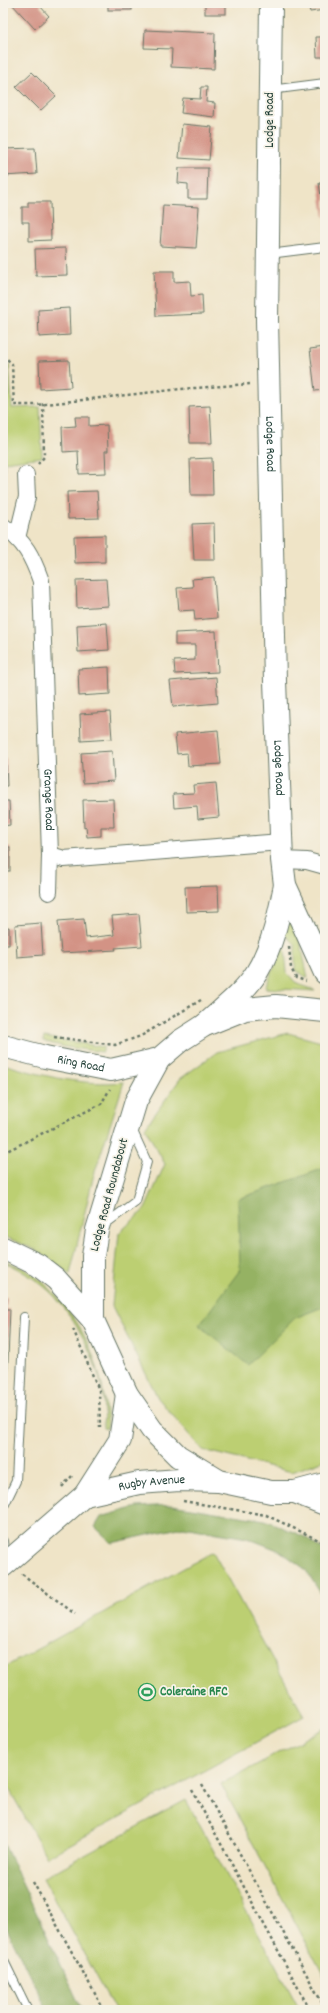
<svg xmlns="http://www.w3.org/2000/svg" width="328" height="2013" viewBox="0 0 328 2013" font-family="Dekko,sans-serif">
	<style>
		.green { fill: #bccf72; stroke: #6e8653 }
		.forest { fill: #95b264; stroke: #5a784c }
		.building { fill: #d39385 }
		.lines { fill: none; stroke-linecap: round; stroke-linejoin: round }
		.lane-casing { stroke: #687767; stroke-width: 10 }
		.street-casing { stroke: #687767; stroke-width: 18 }
		.secondary-casing { stroke: #687767; stroke-width: 24 }
		.primary-casing { stroke: #687767; stroke-width: 24 }
		.highway-casing { stroke: #687767; stroke-width: 24 }
		.path { stroke: #687767; stroke-width: 2.5; stroke-dasharray: 3 3; stroke-linecap: butt }
		.lane { stroke: #fff; stroke-width: 8 }
		.street { stroke: #fff; stroke-width: 16 }
		.secondary { stroke: #fff; stroke-width: 22 }
		.primary { stroke: #fff; stroke-width: 22 }
		.highway { stroke: #fff; stroke-width: 22 }
		.labels { text-anchor: middle; dominant-baseline: central; stroke-width: 3.5; stroke-linejoin: round; paint-order: stroke }
		.street-label { font-size: 13px; fill: #1f3d34; stroke: #f7f3e8 }
		.leisure-label { font-size: 13px; font-weight: bold; fill: #27864d; stroke: #f7f3e8; text-anchor: start }
	</style>
	<rect width="100%" height="100%" fill="#f7f3e8"/>
	<filter id="ink" filterUnits="userSpaceOnUse"><feTurbulence type="fractalNoise" baseFrequency=".025" numOctaves="2"/><feDisplacementMap in="SourceGraphic" scale="8" xChannelSelector="R" yChannelSelector="G"/><feConvolveMatrix kernelMatrix="1 2 1 2 8 2 1 2 1" color-interpolation-filters="sRGB"/></filter>
	<filter id="wash" filterUnits="userSpaceOnUse"><feTurbulence type="fractalNoise" baseFrequency=".012" numOctaves="4" result="noise"/><feDisplacementMap in="SourceGraphic" scale="16" xChannelSelector="R" yChannelSelector="G"/><feGaussianBlur stdDeviation="0.9" result="paint"/><feColorMatrix in="noise" values="0 0 0 0 0 0 0 0 0 0 0 0 0 0 0 0 0 1.4 0 .05"/><feComposite in="paint" operator="in"/></filter>
	<g filter="url(#wash)">
		<rect width="100%" height="100%" fill="#efe4c7"/>
		<g class="green">
			<polygon points="9,365 12,408 40,407 42,457 4,462 5,487 3,497 3,366"/>
			<polygon points="287,903 300,940 308,978 295,970 295,945 285,935"/>
			<polygon points="283,947 285,948 287,973 297,984 314,990 315,991 265,988"/>
			<polygon points="288,1033 325,1043 325,1460 292,1472 202,1450 158,1398 112,1306 119,1233 145,1209 165,1164 145,1128 180,1079 217,1052"/>
			<polygon points="44,1037 103,1047 103,1052 65,1047 43,1041"/>
			<path d="M3 1064C43 1076 82 1086 124 1082L93 1178 70 1274 36 1250 3 1236Z"/>
			<path d="M3 1260C12 1264 23 1267 31 1273 81 1308 106 1370 107 1429L103 1428C104 1415 104 1401 102 1388 95 1356 77 1322 56 1298 42 1282 22 1271 3 1261Z"/>
			<polygon points="213,1552 304,1716 47,1857 3,1778 3,1668"/>
			<polygon points="325,1728 325,1978 221,1784"/>
			<polygon points="186,1800 300,2010 115,2010 43,1878"/>
		</g>
		<g class="forest">
			<polygon points="325,1168 325,1306 295,1318 248,1365 199,1325 240,1270 238,1199"/>
			<polygon points="172,1505 265,1520 305,1537 325,1551 325,1600 305,1569 280,1551 247,1538 183,1527 112,1543 95,1527 101,1517 137,1507"/>
			<polygon points="3,1842 82,2010 47,2010 3,1921"/>
		</g>
		<g id="blocks">
			<g class="building">
				<polygon points="11,3 43,3 40,6 49,16 35,29"/>
				<rect x="108" y="3" width="24" height="7"/>
				<rect x="205" y="3" width="21" height="11"/>
				<polygon points="308,3 325,3 325,10 310,12"/>
				<polygon points="145,30 215,33 214,69 171,67 172,49 144,48"/>
				<polygon points="316,37 325,37 325,57 317,57"/>
				<polygon points="32,72 56,96 40,111 16,87"/>
				<polygon points="201,87 207,87 206,102 215,103 214,117 181,113 183,98 200,99"/>
				<polygon points="182,124 212,127 209,160 179,158"/>
				<polygon points="35,148 37,174 3,176 3,149"/>
				<polygon points="179,168 208,168 207,199 188,199 188,184 178,183"/>
				<polygon points="319,183 325,183 325,217 324,217"/>
				<polygon points="28,202 50,202 51,240 29,241 29,222 22,222 22,207 28,207"/>
				<polygon points="163,205 199,207 196,248 160,246"/>
				<polygon points="66,248 67,275 36,276 35,249"/>
				<polygon points="154,271 174,271 174,282 190,281 191,296 202,295 203,314 156,316"/>
				<polygon points="69,308 70,335 39,337 38,310"/>
				<polygon points="325,347 325,390 315,391 310,349"/>
				<polygon points="69,360 71,387 40,389 39,361"/>
				<polygon points="210,406 212,443 190,443 189,407"/>
				<polygon points="75,417 89,417 89,426 107,425 108,451 105,451 106,473 79,474 78,451 63,452 62,427 76,426"/>
				<polygon points="212,458 213,495 191,495 190,459"/>
				<polygon points="97,491 99,518 68,519 67,492"/>
				<polygon points="214,523 215,560 194,560 192,524"/>
				<polygon points="105,535 105,562 75,563 74,536"/>
				<polygon points="214,577 217,618 195,620 194,610 179,611 177,588 193,587 192,579"/>
				<polygon points="106,579 108,606 77,608 76,580"/>
				<polygon points="107,623 109,650 78,652 77,625"/>
				<polygon points="216,631 218,672 175,674 174,661 195,660 195,645 175,645 175,633"/>
				<polygon points="109,667 110,694 79,696 78,669"/>
				<polygon points="216,677 218,703 173,707 170,681"/>
				<polygon points="110,712 112,739 81,741 80,714"/>
				<polygon points="218,730 221,764 188,766 187,753 177,754 175,734"/>
				<polygon points="112,751 114,781 83,783 81,753"/>
				<polygon points="3,759 6,759 7,786 3,786"/>
				<polygon points="216,783 219,817 198,819 197,806 174,808 173,794 194,793 193,785"/>
				<polygon points="113,799 114,827 101,827 101,836 87,837 86,827 84,828 83,800"/>
				<polygon points="3,801 9,801 10,825 3,826"/>
				<rect x="3" y="847" width="7" height="24"/>
				<polygon points="218,886 219,911 186,912 185,887"/>
				<polygon points="139,914 142,946 115,948 116,950 61,953 58,921 84,919 86,938 114,935 112,916"/>
				<polygon points="41,923 43,955 17,957 15,925"/>
				<polygon points="9,927 9,945 3,945 3,928"/>
				<polygon points="3,1297 7,1297 6,1309 10,1309 7,1384 3,1383"/>
			</g>
		</g>
	</g>
	<g filter="url(#ink)">
		<use href="#blocks" fill-opacity="0" stroke="#687767" stroke-width="1"/>
		<g class="lines">
			<defs>
				<g id="lane">
					<polyline points="270,90 325,83"/>
					<polyline points="269,254 325,247"/>
					<polyline points="104,1225 136,1201 147,1162 132,1129"/>
					<polyline points="3,1508 16,1481 24,1317"/>
					<polyline points="3,1541 5,1561"/>
					<polyline points="3,1959 28,2010"/>
				</g>
				<g id="street">
					<path id="s1" d="M3 526C25 542 32 556 41 581L50 855 64 859 281 842"/>
					<polyline points="17,538 27,497 26,475"/>
					<polyline points="282,860 307,861 325,866"/>
					<polyline points="49,892 50,855"/>
				</g>
				<g id="secondary">
					<path id="s2" d="M85 1495 139 1483 179 1480 219 1481"/>
					<polyline points="3,1566 85,1495 120,1440 127,1394"/>
				</g>
				<g id="primary">
					<path id="s3" d="M271 3 267 320 275 681 282 860 285 885 325 973"/>
					<path d="M205 1025C222 1009 245 992 257 972 273 945 279 915 285 885"/>
				</g>
				<g id="highway">
					<polyline points="325,1011 276,1006 245,1009 205,1025 180,1041 159,1059 136,1101 97,1230 93,1256 93,1320 127,1394 152,1430 178,1456 219,1481 271,1492 295,1492 325,1484"/>
					<path id="s4" d="M3 1046 45 1057 111 1070 159 1059"/>
					<polyline points="3,1248 38,1265 56,1279 93,1320"/>
					<polyline points="295,1492 325,1504"/>
				</g>
			</defs>
			<use href="#lane" class="lane-casing"/>
			<use href="#street" class="street-casing"/>
			<use href="#secondary" class="secondary-casing"/>
			<use href="#primary" class="primary-casing"/>
			<use href="#highway" class="highway-casing"/>
			<g class="path">
				<polyline points="3,355 12,364 14,405 37,405 181,389 250,384"/>
				<polyline points="38,464 44,457 43,403"/>
				<polyline points="289,947 291,968 296,978 306,981"/>
				<polyline points="54,1037 115,1045 141,1036 201,1000"/>
				<polyline points="3,1153 101,1104 110,1089"/>
				<polyline points="73,1329 99,1390 100,1428"/>
				<polyline points="62,1487 72,1476"/>
				<polyline points="183,1501 266,1515 325,1543"/>
				<polyline points="22,1574 75,1614"/>
				<polyline points="202,1785 325,2008"/>
				<polyline points="192,1790 310,2010"/>
				<polyline points="33,1882 104,2010"/>
			</g>
			<use href="#lane" class="lane"/>
			<use href="#street" class="street"/>
			<use href="#secondary" class="secondary"/>
			<use href="#primary" class="primary"/>
			<use href="#highway" class="highway"/>
		</g>
	</g>
	<defs>
		<symbol id="stadium-ring" viewBox="-11 -11 22 22"><circle r="9.5" fill="#f7f3e8" stroke="#2e9e5b" stroke-width="1.5"/><path d="M0-5a6.5 5 0 1 0 0 10a6.5 5 0 1 0 0-10ZM-3.5-1.8h7v3.6h-7Z" fill="#2e9e5b"/></symbol>
	</defs>
	<g fill-rule="evenodd">
		<use href="#stadium-ring" x="137" y="1682" width="20" height="20"/>
	</g>
	<g class="labels">
		<g class="street-label">
			<text transform="translate(270 120) rotate(-90)">Lodge Road</text>
			<text stroke="none"><textPath href="#s3" startOffset="441">Lodge Road</textPath></text>
			<text stroke="none"><textPath href="#s3" startOffset="765">Lodge Road</textPath></text>
			<text stroke="none"><textPath href="#s1" startOffset="287">Grange Road</textPath></text>
			<text stroke="none"><textPath href="#s4" startOffset="80">Ring Road</textPath></text>
			<text transform="translate(110 1195) rotate(-75)">Lodge Road Roundabout</text>
			<text stroke="none"><textPath href="#s2" startOffset="68">Rugby Avenue</textPath></text>
		</g>
		<g class="leisure-label">
			<text x="160" y="1692">Coleraine RFC</text>
		</g>
	</g>
	<rect width="328" height="2013" fill="none" stroke="#f7f3e8" stroke-width="16"/>
</svg>
